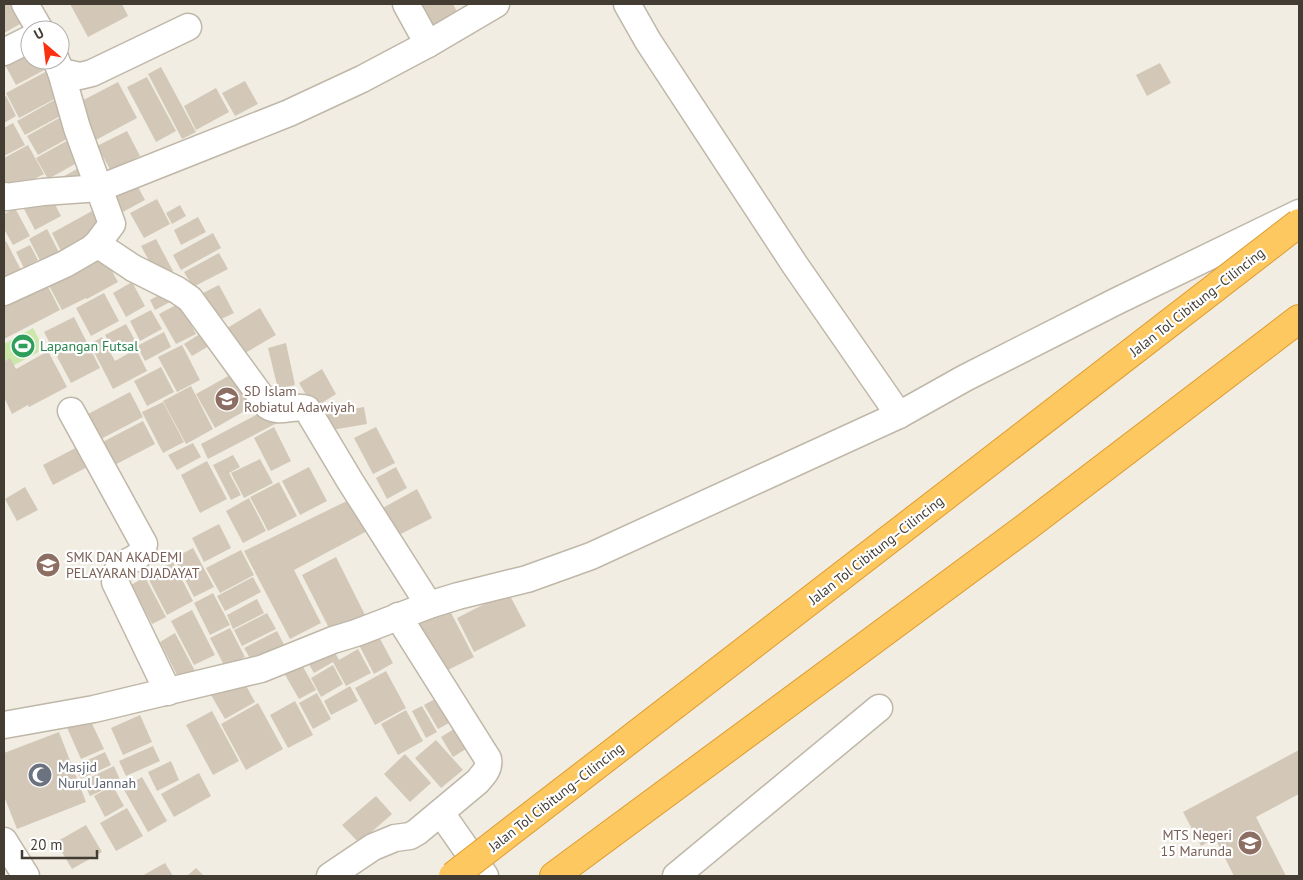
<svg xmlns="http://www.w3.org/2000/svg" width="1303" height="880" viewBox="0 0 1303 880" font-family="'PT Sans',sans-serif">
	<style>
		.green { fill: #cce7aa }
		.building { fill: #d3c8b8 }
		.lines { fill: none; stroke-linecap: round; stroke-linejoin: round }
		.minor-casing { stroke: #bfb7a8; stroke-width: 29 }
		.highway-casing { stroke: #dd9c30; stroke-width: 30 }
		.minor { stroke: #fff; stroke-width: 26 }
		.highway { stroke: #fec860; stroke-width: 28 }
		.highway-bridge-casing { stroke: #dd9c30; stroke-width: 30; stroke-linecap: butt }
		.highway-bridge { stroke: #fec860; stroke-width: 28 }
		.labels { text-anchor: middle; dominant-baseline: central; stroke-width: 4.5; stroke-linejoin: round; paint-order: stroke }
		.street-label { font-size: 14px; fill: #433c33; stroke: #fff }
		.leisure-label { font-size: 14px; fill: #27864d; stroke: #fff; text-anchor: start }
		.education-label { font-size: 14px; fill: #785e54; stroke: #fff; text-anchor: start }
		.worship-label { font-size: 14px; fill: #5b616d; stroke: #fff; text-anchor: start }
	</style>
	<rect width="100%" height="100%" fill="#f1ede2"/>
	<polygon class="green" points="33,328 44,349 9,368 4,359 4,344"/>
	<g class="building">
		<polygon points="4,4 21,4 29,19 4,33"/>
		<polygon points="70,4 122,4 128,16 88,37"/>
		<polygon points="421,4 453,4 457,12 432,25"/>
		<polygon points="30,45 30,60 48,60 52,66 16,85 4,63"/>
		<polygon points="1160,63 1171,83 1147,96 1136,75"/>
		<polygon points="161,67 196,132 182,139 148,74"/>
		<polygon points="49,70 62,95 19,118 6,93"/>
		<polygon points="147,77 176,131 156,142 127,87"/>
		<polygon points="245,81 258,104 235,116 222,93"/>
		<polygon points="118,82 137,118 94,141 74,105"/>
		<polygon points="216,88 229,112 196,130 184,106"/>
		<polygon points="6,96 16,116 4,123 4,97"/>
		<polygon points="58,98 66,113 25,135 17,121"/>
		<polygon points="61,117 72,136 38,155 27,136"/>
		<polygon points="13,123 25,145 4,156 4,128"/>
		<polygon points="127,131 140,156 111,171 97,146"/>
		<polygon points="72,138 84,159 48,179 36,158"/>
		<polygon points="28,145 44,174 6,194 4,190 4,158"/>
		<polygon points="84,165 89,174 64,188 59,179"/>
		<polygon points="136,183 145,200 119,214 110,197"/>
		<polygon points="49,193 61,216 35,230 23,207"/>
		<polygon points="157,199 170,224 144,238 130,213"/>
		<polygon points="180,205 186,216 172,224 166,213"/>
		<polygon points="15,208 30,236 13,245 4,229 4,214"/>
		<polygon points="92,211 104,233 63,255 52,233"/>
		<polygon points="198,217 206,232 181,245 174,230"/>
		<polygon points="47,229 62,258 44,268 29,239"/>
		<polygon points="213,233 221,248 181,270 173,255"/>
		<polygon points="156,239 173,271 159,279 141,246"/>
		<polygon points="6,241 23,274 4,284 4,242"/>
		<polygon points="30,245 38,260 24,268 16,252"/>
		<polygon points="101,251 118,282 87,299 86,298 62,310 46,280"/>
		<polygon points="219,253 228,269 193,287 184,272"/>
		<polygon points="43,277 60,310 4,339 4,298"/>
		<polygon points="132,282 145,306 126,317 113,293"/>
		<polygon points="219,285 234,313 217,321 203,293"/>
		<polygon points="165,292 170,302 155,310 150,300"/>
		<polygon points="104,293 119,321 91,336 76,308"/>
		<polygon points="180,303 196,334 176,344 159,314"/>
		<polygon points="260,308 276,335 240,356 224,330"/>
		<polygon points="151,310 162,329 140,341 130,321"/>
		<polygon points="74,317 100,368 71,383 44,332"/>
		<polygon points="126,324 136,342 114,353 105,335"/>
		<polygon points="206,330 214,343 192,356 184,344"/>
		<polygon points="164,332 171,347 145,361 137,346"/>
		<polygon points="102,337 115,361 136,349 147,371 113,389 90,344"/>
		<polygon points="286,343 295,385 278,389 268,348"/>
		<polygon points="182,345 200,380 177,392 158,357"/>
		<polygon points="48,351 67,387 29,407 28,405 12,414 4,397 4,362 10,358 16,369"/>
		<polygon points="161,367 174,392 147,406 134,381"/>
		<polygon points="322,369 336,394 314,408 299,383"/>
		<polygon points="239,370 257,404 215,428 196,394"/>
		<polygon points="191,386 213,429 186,444 163,401"/>
		<polygon points="130,392 143,417 99,440 86,415"/>
		<polygon points="163,402 184,442 163,453 142,412"/>
		<polygon points="364,407 367,424 326,431 323,414"/>
		<polygon points="269,408 277,423 208,459 201,444"/>
		<polygon points="143,421 155,444 105,470 93,447"/>
		<polygon points="274,427 291,461 271,471 254,438"/>
		<polygon points="376,427 395,463 373,474 354,438"/>
		<polygon points="193,443 201,457 177,470 168,455"/>
		<polygon points="83,444 93,464 53,485 43,465"/>
		<polygon points="233,455 240,467 229,473 241,495 231,500 213,465"/>
		<polygon points="260,459 273,483 244,498 231,473"/>
		<polygon points="207,461 227,499 200,513 181,475"/>
		<polygon points="309,467 327,501 300,515 282,481"/>
		<polygon points="396,467 407,488 387,499 376,478"/>
		<polygon points="279,482 297,516 268,531 250,497"/>
		<polygon points="25,487 38,510 17,521 5,499"/>
		<polygon points="417,489 432,518 395,537 381,509"/>
		<polygon points="249,498 266,531 243,543 226,511"/>
		<polygon points="353,498 371,529 294,570 321,623 290,639 244,551"/>
		<polygon points="219,524 231,548 204,562 192,538"/>
		<polygon points="193,548 214,587 194,597 174,558"/>
		<polygon points="241,550 254,575 220,593 206,568"/>
		<polygon points="336,557 365,615 331,632 302,575"/>
		<polygon points="173,562 193,601 167,615 147,576"/>
		<polygon points="145,577 166,617 152,624 131,585"/>
		<polygon points="253,577 261,592 225,611 217,596"/>
		<polygon points="508,592 526,626 474,652 457,618"/>
		<polygon points="213,593 230,625 210,635 194,603"/>
		<polygon points="257,599 264,613 233,629 227,615"/>
		<polygon points="447,605 474,657 444,672 417,622"/>
		<polygon points="192,610 215,655 194,665 171,621"/>
		<polygon points="267,613 276,629 242,646 234,630"/>
		<polygon points="230,628 245,657 225,667 210,638"/>
		<polygon points="277,631 286,648 254,665 244,648"/>
		<polygon points="175,633 196,673 180,681 160,642"/>
		<polygon points="378,635 393,663 374,674 359,645"/>
		<polygon points="329,642 339,660 358,649 371,673 346,686 333,662 314,673 304,656"/>
		<polygon points="297,656 316,690 299,699 280,666"/>
		<polygon points="333,665 343,684 321,697 311,678"/>
		<polygon points="386,671 406,708 375,725 355,688"/>
		<polygon points="242,678 255,702 225,719 211,695"/>
		<polygon points="350,686 358,701 331,715 324,701"/>
		<polygon points="317,693 331,719 313,729 299,703"/>
		<polygon points="444,694 458,718 438,729 424,705"/>
		<polygon points="295,701 313,735 288,748 270,715"/>
		<polygon points="258,703 283,749 246,770 221,724"/>
		<polygon points="422,706 437,732 426,738 412,711"/>
		<polygon points="406,710 423,741 398,755 381,724"/>
		<polygon points="212,711 239,761 213,775 186,725"/>
		<polygon points="87,713 104,749 81,759 65,723"/>
		<polygon points="140,715 152,742 123,755 111,728"/>
		<polygon points="462,724 474,744 453,757 441,737"/>
		<polygon points="59,732 86,802 17,829 4,796 4,753"/>
		<polygon points="436,740 463,770 441,788 415,758"/>
		<polygon points="153,746 160,761 126,776 119,761"/>
		<polygon points="1299,750 1299,794 1256,817 1286,876 1234,876 1215,838 1201,846 1183,812"/>
		<polygon points="105,752 111,765 81,779 75,766"/>
		<polygon points="405,754 431,783 410,802 384,774"/>
		<polygon points="171,761 179,780 157,791 148,772"/>
		<polygon points="114,766 121,782 113,786 124,806 105,817 94,796 110,787 90,796 83,781"/>
		<polygon points="199,773 211,796 174,817 161,794"/>
		<polygon points="142,777 167,821 148,832 123,788"/>
		<polygon points="376,796 392,814 359,843 342,825"/>
		<polygon points="127,808 143,836 116,851 100,823"/>
		<polygon points="86,825 102,852 72,869 56,842"/>
		<polygon points="165,863 173,876 142,876"/>
		<polygon points="196,868 204,876 187,876"/>
	</g>
	<g class="lines">
		<defs>
			<g id="minor">
				<polyline points="25,4 40,30"/>
				<polyline points="406,4 428,44"/>
				<polyline points="627,4 648,41 795,265 899,415"/>
				<polyline points="4,52 30,39"/>
				<polyline points="61,72 80,76 92,73 188,27"/>
				<polyline points="4,196 6,197 43,192 100,188 289,113 362,79 428,44 496,4"/>
				<path d="M97 244 133 268 177 290 190 299 268 406C280 414 294 404 307 409L350 481 429 605"/>
				<polyline points="4,292 65,264 91,249 97,244 112,224 77,128 61,72 56,60"/>
				<path d="M71 411 144 544C141 566 115 556 115 582L168 692"/>
				<polyline points="4,725 94,709 261,669 333,640 356,633 429,605 458,596 527,579 591,556 899,415 965,378 1117,301 1299,213"/>
				<polyline points="441,813 485,876"/>
				<polyline points="4,841 26,876"/>
				<path d="M330 876 373 847 395 838 410 836 417 832 477 782C483 775 490 769 488 759L398 616"/>
				<polyline points="676,876 879,708"/>
			</g>
			<polyline id="highway" points="554,876 1025,528 1299,319"/>
		</defs>
		<use href="#minor" class="minor-casing"/>
		<use href="#highway" class="highway-casing"/>
		<use href="#minor" class="minor"/>
		<use href="#highway" class="highway"/>
		<defs>
			<polyline id="highway-bridge" points="453,876 1299,223"/>
		</defs>
		<use href="#highway-bridge" class="highway-bridge-casing"/>
		<use href="#highway-bridge" class="highway-bridge"/>
	</g>
	<defs>
		<symbol id="stadium-disc" viewBox="-11 -11 22 22"><circle r="9.5" fill="#2e9e5b" stroke="#fff"/><path d="M0-5a6.5 5 0 1 0 0 10a6.5 5 0 1 0 0-10ZM-3.5-1.8h7v3.6h-7Z" fill="#fff"/></symbol>
		<symbol id="school-disc" viewBox="-11 -11 22 22"><circle r="9.5" fill="#8d6e63" stroke="#fff"/><path d="M0-5L7-2L0 1L-7-2ZM-4 1L0 2.5L4 1V4Q0 6-4 4Z" fill="#fff"/></symbol>
		<symbol id="mosque-disc" viewBox="-11 -11 22 22"><circle r="9.5" fill="#6b7280" stroke="#fff"/><path d="M3.5-4.9A6 6 0 1 0 3.5 4.9A5 5 0 1 1 3.5-4.9Z" fill="#fff"/></symbol>
	</defs>
	<g fill-rule="evenodd">
		<use href="#stadium-disc" x="9" y="332" width="28" height="28"/>
		<use href="#school-disc" x="213" y="385" width="28" height="28"/>
		<use href="#school-disc" x="34" y="551" width="28" height="28"/>
		<use href="#mosque-disc" x="26" y="761" width="28" height="28"/>
		<use href="#school-disc" x="1236" y="829" width="28" height="28"/>
	</g>
	<g class="labels">
		<g class="street-label">
			<text transform="translate(1197 302) rotate(-38)">Jalan Tol Cibitung–Cilincing</text>
			<text transform="translate(876 550) rotate(-38)">Jalan Tol Cibitung–Cilincing</text>
			<text transform="translate(556 797) rotate(-38)">Jalan Tol Cibitung–Cilincing</text>
		</g>
		<g class="leisure-label">
			<text x="40" y="346">Lapangan Futsal</text>
		</g>
		<g class="education-label">
			<text x="244" y="391">SD Islam<tspan x="244" dy="16">Robiatul Adawiyah</tspan></text>
			<text x="66" y="557">SMK DAN AKADEMI<tspan x="66" dy="16">PELAYARAN DJADAYAT</tspan></text>
			<text x="1232" y="835" text-anchor="end">MTS Negeri<tspan x="1232" dy="16">15 Marunda</tspan></text>
		</g>
		<g class="worship-label">
			<text x="58" y="767">Masjid<tspan x="58" dy="16">Nurul Jannah</tspan></text>
		</g>
	</g>
	<rect width="1303" height="880" fill="none" stroke="#433c33" stroke-width="10"/>
	<g transform="translate(45 45) rotate(332)"><circle r="24" fill="#ffffff" stroke="#b4b1ad"/>
	<path d="M0-4L9 19L0 12L-9 19Z" fill="#fb3010"/>
	<text y="-8" font-size="14" font-weight="bold" text-anchor="middle" fill="#433c33">U</text>
	</g>
	<path d="M22 850v8h75v-8" fill="none" stroke="#433c33" stroke-width="2.5"/>
	<text x="30" y="850" font-size="15" fill="#433c33" stroke="#ffffff" stroke-width="4" paint-order="stroke">20 m</text>
</svg>
